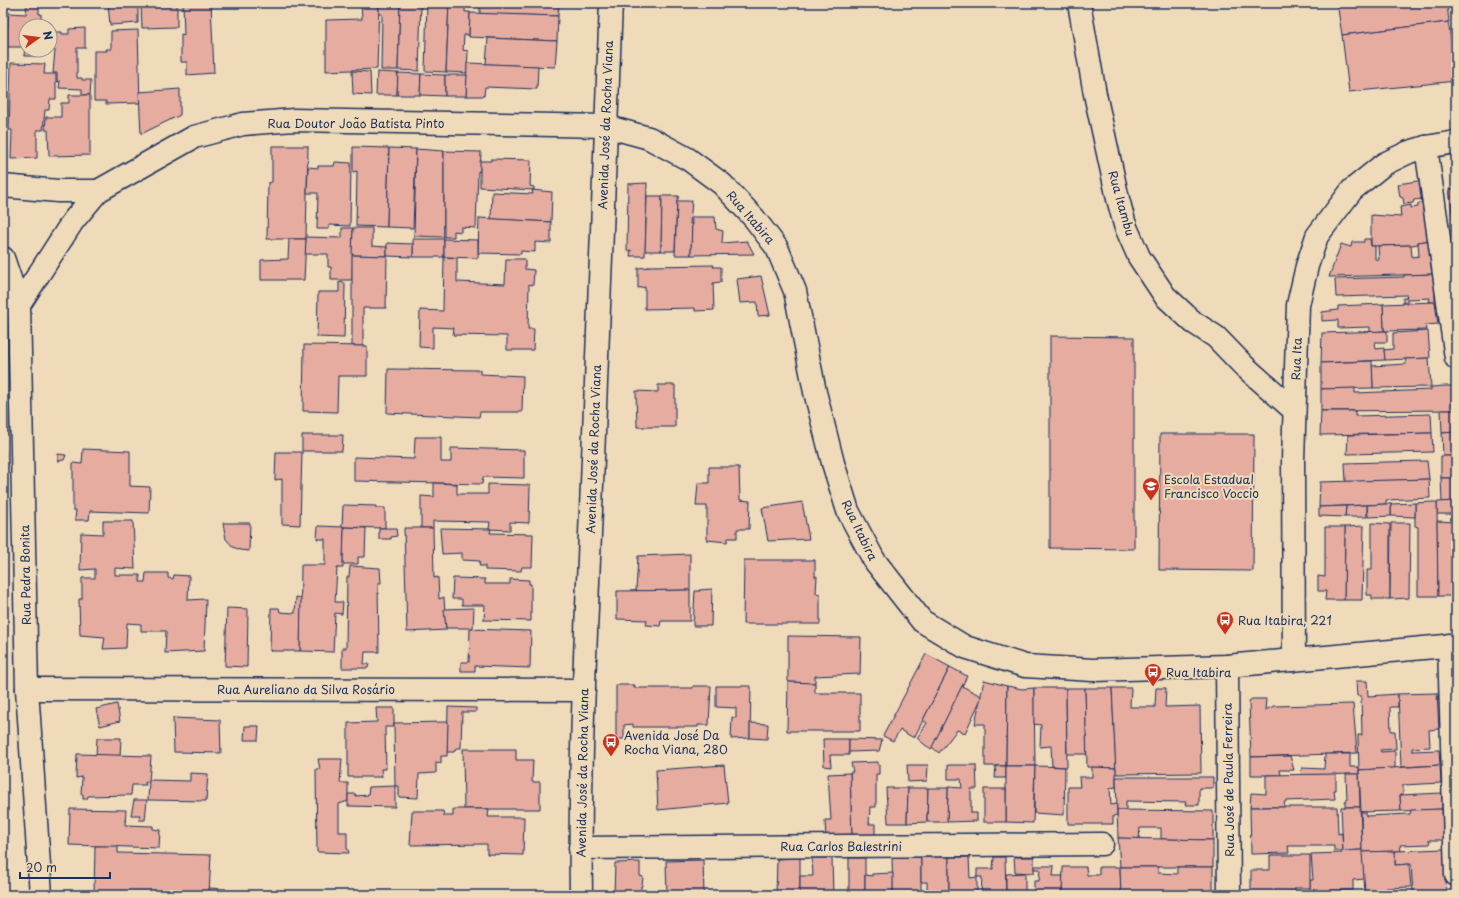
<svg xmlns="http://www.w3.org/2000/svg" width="1459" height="898" viewBox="0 0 1459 898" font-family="'Playpen Sans',sans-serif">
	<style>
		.building { fill: #e6aca0; stroke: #1b2f5e }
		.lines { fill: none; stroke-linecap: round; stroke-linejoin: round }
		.minor-casing { stroke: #1b2f5e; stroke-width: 25 }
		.minor { stroke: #efdbb9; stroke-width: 22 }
		.labels { text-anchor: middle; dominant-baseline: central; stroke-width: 4; stroke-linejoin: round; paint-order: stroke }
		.street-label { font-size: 12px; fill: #1b2f5e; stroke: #efdbb9 }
		.poi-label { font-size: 12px; fill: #1b2f5e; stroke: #efdbb9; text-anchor: start }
	</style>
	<rect width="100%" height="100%" fill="#efdbb9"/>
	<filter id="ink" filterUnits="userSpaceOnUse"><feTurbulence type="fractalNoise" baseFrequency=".025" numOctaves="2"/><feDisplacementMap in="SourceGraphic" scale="8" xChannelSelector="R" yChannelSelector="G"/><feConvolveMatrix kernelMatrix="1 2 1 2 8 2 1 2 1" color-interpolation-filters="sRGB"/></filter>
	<g filter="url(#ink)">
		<g class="building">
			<polygon points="108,3 138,3 138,23 110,25"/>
			<polygon points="141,3 177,3 177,27 142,28"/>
			<polygon points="183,3 211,3 214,73 187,75 187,62 181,62 181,34 184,35"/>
			<polygon points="361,3 379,3 377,69 326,71 326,20 362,19"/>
			<polygon points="379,3 400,3 398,70 381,70 382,14 379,14"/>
			<polygon points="400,3 421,3 419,71 398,70"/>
			<polygon points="427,3 449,3 446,72 425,71"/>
			<polygon points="449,3 465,3 465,12 470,12 469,35 464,35 463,50 468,51 467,73 446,72"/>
			<polygon points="490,3 559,3 558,16 480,14 480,7 489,7"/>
			<polygon points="1337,3 1447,3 1449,22 1342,35"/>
			<polygon points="27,4 39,5 39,14 41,14 41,26 26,26 26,50 43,50 43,56 24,56 25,47 7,47 8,13 26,14"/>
			<polygon points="470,13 558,16 557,41 469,37"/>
			<polygon points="1448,22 1456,69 1456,81 1349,92 1342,35"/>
			<polygon points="85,28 85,48 77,48 77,78 82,78 82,80 91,80 90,95 82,95 82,89 59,88 60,81 57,82 57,73 53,73 55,50 50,50 50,32 62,32 62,34 69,34 69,29"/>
			<polygon points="138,30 140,103 106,104 106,101 94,101 94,51 107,51 106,49 111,49 111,31"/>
			<polygon points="488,38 557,41 555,67 486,64"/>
			<polygon points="11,63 45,64 44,74 56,74 56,99 50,99 49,110 45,110 43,130 37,130 37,158 11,159 12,130 9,130"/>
			<polygon points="467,63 538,66 537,89 485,87 484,96 466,96"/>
			<polygon points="352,71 370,72 371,95 353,94"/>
			<polygon points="377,72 398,73 397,95 376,95"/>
			<polygon points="398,73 421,74 420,95 397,95"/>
			<polygon points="421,74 445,75 445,96 420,95"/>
			<polygon points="445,75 467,75 466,96 445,96"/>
			<polygon points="180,89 180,115 141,134 139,92"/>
			<polygon points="69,95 90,95 90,155 49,156 48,130 45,130 46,117 61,117 61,103 69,103"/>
			<polygon points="272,146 308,146 306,239 267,239 268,183 272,182"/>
			<polygon points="353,147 389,148 387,227 356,226 357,171 353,172"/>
			<polygon points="389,148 416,149 413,228 387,227"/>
			<polygon points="416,149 444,151 444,237 414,236"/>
			<polygon points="444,151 481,152 480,172 478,171 476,228 461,227 461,232 454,231 454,237 444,237"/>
			<polygon points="491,159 531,160 530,186 534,187 534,190 480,187 480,161 491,161"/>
			<polygon points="335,162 351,163 350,226 329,225 329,229 317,229 318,193 307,193 308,167 318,168 318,166 334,166"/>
			<polygon points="1424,180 1426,196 1422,197 1422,199 1414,200 1413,203 1404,204 1403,198 1400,197 1398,184"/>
			<polygon points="647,183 645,256 630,256 631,250 627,251 628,184"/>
			<polygon points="1449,189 1456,189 1456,236 1455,236"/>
			<polygon points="532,190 552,192 551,222 491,219 492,192 533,194"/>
			<polygon points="647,196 662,196 661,251 645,251"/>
			<polygon points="662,196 679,196 677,201 675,251 661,251"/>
			<polygon points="677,201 692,201 690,224 692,224 691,255 675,255"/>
			<polygon points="1422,203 1424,216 1428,215 1431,240 1418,242 1418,244 1412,245 1371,246 1371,215 1401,217 1400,207 1411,205 1411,208 1418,207 1418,204"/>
			<polygon points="692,217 715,217 716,229 723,231 722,243 747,241 754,254 691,255"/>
			<polygon points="479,218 551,222 551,243 535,242 535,252 521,251 521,254 478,253"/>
			<polygon points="342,228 353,228 352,280 331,280 331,267 328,267 328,254 305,254 306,237 342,238"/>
			<polygon points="353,228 372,228 372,246 387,247 387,256 352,255"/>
			<polygon points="289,239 306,239 304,280 261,280 261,260 288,259"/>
			<rect x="413" y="239" width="31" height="18"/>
			<polygon points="444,239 478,240 478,258 444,257"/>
			<polygon points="1364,239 1370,239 1371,246 1375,246 1375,259 1379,260 1378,246 1411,245 1412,257 1419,256 1418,242 1431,240 1435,274 1329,277 1341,244 1351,247 1352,242 1364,242"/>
			<polygon points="387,243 413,244 413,257 387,256"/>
			<polygon points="1451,248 1456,248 1456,276 1455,276"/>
			<polygon points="352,255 387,256 386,308 363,308 363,346 352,346"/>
			<polygon points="444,257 457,258 457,282 505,284 506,259 525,259 525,269 534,270 533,285 529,284 528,329 534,329 533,350 507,350 507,336 453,335 454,328 433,327 433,348 419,347 420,310 443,311"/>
			<polygon points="714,265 713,267 721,267 721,282 713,283 714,310 695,311 695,308 645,309 645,287 638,288 638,268 649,267 649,266"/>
			<polygon points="1435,274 1435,302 1429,302 1430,298 1407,299 1407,303 1403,303 1403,298 1406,298 1407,295 1336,297 1335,279 1404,277 1404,275"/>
			<polygon points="761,276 770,315 758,316 757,302 740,303 737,279"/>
			<polygon points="339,282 345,283 344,338 317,337 318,292 339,292"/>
			<polygon points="1435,302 1438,324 1426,325 1427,330 1384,331 1383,304"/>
			<polygon points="1383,304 1384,331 1370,332 1370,327 1338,328 1338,320 1322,321 1322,312 1338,310 1338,306"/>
			<polygon points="1387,331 1387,342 1375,342 1376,349 1384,348 1385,360 1321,363 1322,333"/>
			<polygon points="1428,331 1430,358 1385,360 1384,350 1393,349 1393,333"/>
			<polygon points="1050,336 1134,337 1134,549 1050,548"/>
			<polygon points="304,345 367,346 367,376 338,376 337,412 303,411"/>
			<polygon points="1429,358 1431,387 1373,388 1372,366 1406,364 1405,359"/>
			<polygon points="1372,361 1373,388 1321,389 1321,363"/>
			<polygon points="388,369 480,370 480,374 523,376 522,412 480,412 479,417 387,413"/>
			<polygon points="658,385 675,385 675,427 637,427 636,391 658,392"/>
			<polygon points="1446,386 1456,386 1456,410 1321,411 1321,389 1355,388 1355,393 1431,390 1431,387"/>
			<polygon points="1441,410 1456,410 1456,432 1442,433"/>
			<polygon points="1321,411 1355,411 1355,416 1431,414 1432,433 1320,435"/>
			<polygon points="1456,432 1456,456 1443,456 1442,433"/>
			<polygon points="1432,433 1433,452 1347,454 1348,435"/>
			<polygon points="1160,434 1254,434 1253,571 1159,570"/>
			<polygon points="302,435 343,435 342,451 302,451"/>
			<polygon points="415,437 441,437 441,462 451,462 451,448 524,450 524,478 483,477 482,484 354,481 354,457 414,459"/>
			<polygon points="83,449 130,451 130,486 150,487 149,513 90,511 89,520 75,520 76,510 73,510 73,463 82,464"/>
			<rect x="3" y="451" width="2" height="23"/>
			<polygon points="276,452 302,452 300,525 282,524 282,479 275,480"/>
			<polygon points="58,454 66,455 64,460 58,461"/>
			<rect x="1441" y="456" width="15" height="22"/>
			<polygon points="1427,461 1429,479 1346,482 1345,463"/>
			<polygon points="709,467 739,467 740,500 750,501 749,529 737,529 737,538 728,538 727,542 707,540 707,506 696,506 698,483 709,483"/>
			<polygon points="1441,478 1456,478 1456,501 1442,502"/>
			<polygon points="1429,479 1430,498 1386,500 1386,504 1319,507 1320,482"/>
			<polygon points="434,483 457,484 457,494 488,494 488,484 530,485 529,523 510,522 510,530 489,529 490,522 433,521 433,528 421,528 421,496 434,497"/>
			<polygon points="1456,501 1456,514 1437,514 1437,502"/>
			<polygon points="802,502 809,539 768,541 762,508"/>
			<polygon points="1432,502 1437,502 1438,596 1418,596 1418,527 1415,526 1415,503"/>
			<polygon points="1415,503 1415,517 1391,516 1391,504"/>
			<polygon points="1386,504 1391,504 1391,516 1368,517 1367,505"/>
			<polygon points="343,505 376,506 376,508 385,508 385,528 342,527"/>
			<polygon points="1367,505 1367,517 1345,517 1346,506"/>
			<polygon points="1346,506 1345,517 1319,516 1319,507"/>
			<polygon points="103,521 133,521 135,569 115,568 115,575 140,575 140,582 145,582 146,573 168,573 168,578 173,579 174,575 189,576 188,600 206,599 204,651 165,653 166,631 141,631 141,624 127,623 126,648 103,649 105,637 80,635 79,599 82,599 82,578 95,578 95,569 80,570 81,533 103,534"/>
			<polygon points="1437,521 1456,522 1455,596 1438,596"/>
			<polygon points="223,523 250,523 249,551 240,550 233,547 226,539"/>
			<polygon points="1372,523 1390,524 1390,599 1372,599 1372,595 1367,595 1367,570 1372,570"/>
			<polygon points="1391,523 1410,523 1409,598 1390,599"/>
			<polygon points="318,526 344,527 343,568 337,568 335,602 343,602 342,614 335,613 333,652 300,651 301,565 325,565 325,539 317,539"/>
			<polygon points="1364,526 1362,600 1344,600 1345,527"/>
			<polygon points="344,527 366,528 365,557 358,557 358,564 343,564"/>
			<polygon points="1325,527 1345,527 1344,600 1325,600 1326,591 1318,591 1318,576 1325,577"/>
			<polygon points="379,528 396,528 397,536 391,537 391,539 379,539"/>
			<polygon points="404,528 433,528 434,578 438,577 439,599 444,597 446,630 407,632"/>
			<polygon points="440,528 491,529 490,533 533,534 532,567 522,567 521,571 485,570 485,566 479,566 480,561 462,560 462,553 442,554"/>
			<polygon points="690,554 690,590 636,591 638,556"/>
			<polygon points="744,560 815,560 815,577 817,576 816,593 820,594 820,624 743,624"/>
			<polygon points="350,566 380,568 381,583 378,583 379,652 365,652 364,664 369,664 368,668 342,668 342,648 346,648 347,577 349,577"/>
			<polygon points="453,578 485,579 485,584 510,584 510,579 529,580 529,584 531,584 531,621 484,620 485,605 462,605 462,599 452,599"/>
			<polygon points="712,589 711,626 693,626 695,591 700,591 699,590"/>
			<polygon points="690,590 690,621 661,621 660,626 646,625 647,620 617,619 617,591"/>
			<polygon points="296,597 301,598 300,651 270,651 271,608 279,608 280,612 295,613"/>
			<polygon points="227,608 248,609 247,667 225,666"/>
			<polygon points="474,608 473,628 446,628 444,609"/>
			<polygon points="470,629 531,631 530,668 475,666 475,671 461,671 461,662 469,662"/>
			<polygon points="788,636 861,637 860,674 815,676 815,683 788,682"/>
			<polygon points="926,654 950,667 914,738 900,730 893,741 883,736"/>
			<polygon points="950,667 967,676 931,750 917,738 927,723 923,720"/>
			<polygon points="984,680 1007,686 1006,766 985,766 985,724 975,724"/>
			<polygon points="1356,681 1367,681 1368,696 1398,694 1398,707 1390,707 1391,731 1395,731 1396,749 1380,750 1381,752 1395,751 1395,768 1359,770 1358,737 1358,735 1362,735 1361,696 1357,696"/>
			<polygon points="788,682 815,683 815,693 860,693 860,731 787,731"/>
			<polygon points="616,685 635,685 634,688 693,688 693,686 711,686 709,725 698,725 698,727 633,727 633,724 624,725 624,739 616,739"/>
			<polygon points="716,686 751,686 750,738 731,739 732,717 736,718 736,708 716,707"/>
			<polygon points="962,686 981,696 980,701 965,733 957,730 939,753 932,747"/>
			<polygon points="1007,686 1022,689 1034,688 1035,766 1006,766"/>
			<polygon points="1034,688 1066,688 1067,767 1052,766 1051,746 1040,747 1041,725 1034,724"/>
			<polygon points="1066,688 1085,688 1087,754 1067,754"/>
			<polygon points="1085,688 1112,688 1116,768 1087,767"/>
			<polygon points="1112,688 1131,688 1130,707 1155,707 1156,688 1166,688 1165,707 1200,706 1201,773 1116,774"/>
			<polygon points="1437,693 1439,729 1429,730 1430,747 1412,748 1412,751 1439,750 1440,765 1401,767 1398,694"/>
			<polygon points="1252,699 1266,699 1265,710 1274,706 1353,704 1357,753 1251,757 1249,701"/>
			<polygon points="117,704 120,721 100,726 96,709"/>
			<polygon points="448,707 476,708 476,712 462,712 461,748 456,748 454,752 447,752"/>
			<polygon points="376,708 394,708 394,727 385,727 386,769 381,769 382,777 348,777 348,723 377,722"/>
			<polygon points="173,718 220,720 221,753 174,752"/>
			<polygon points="448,722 447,756 441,756 441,763 436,762 436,773 419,774 418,798 399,797 399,786 395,786 394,723"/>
			<polygon points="750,723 768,724 767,739 750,738"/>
			<polygon points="245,726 259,726 258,740 244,740"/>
			<polygon points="97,738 121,738 120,756 96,755"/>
			<polygon points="823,739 849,739 849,755 830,755 831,767 824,766"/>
			<polygon points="849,739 882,740 879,751 849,752"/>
			<polygon points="463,749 516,749 516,760 533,760 532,782 540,782 540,809 464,809"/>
			<polygon points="77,754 151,756 149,782 145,782 146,785 132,785 131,795 88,796 87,799 83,799 83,794 81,795 82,777 76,778"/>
			<polygon points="1325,754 1350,754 1350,767 1359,767 1359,774 1301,775 1302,768 1324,769"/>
			<polygon points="1290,756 1294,770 1280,770 1281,775 1251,775 1251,757"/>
			<polygon points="318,759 342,759 340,783 348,783 348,801 339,804 339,832 347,832 347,849 348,849 349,853 317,852 316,769 320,769"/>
			<polygon points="878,762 878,765 879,765 879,774 876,774 876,807 870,807 869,824 875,824 875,839 852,839 850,772 853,772 851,763"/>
			<polygon points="724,765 728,803 658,810 656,770"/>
			<polygon points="907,765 928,765 927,781 908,782"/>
			<polygon points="948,765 976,765 977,789 971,789 971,813 977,813 977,821 947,822 948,787 962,788 961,779 948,779"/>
			<polygon points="1440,765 1441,783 1403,785 1403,794 1400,795 1401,811 1361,812 1359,770"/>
			<polygon points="996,766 1006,766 1006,778 995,778"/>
			<polygon points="1006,766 1035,766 1033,823 1006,822"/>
			<polygon points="1035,766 1065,767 1064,815 1034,813"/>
			<polygon points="1092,767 1116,768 1116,787 1110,788 1111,805 1117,804 1117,815 1113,816 1113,824 1068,824 1068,787 1080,787 1079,777 1092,777"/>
			<polygon points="190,773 208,774 206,801 148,800 149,780 190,781"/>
			<polygon points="850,773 852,839 826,839 825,820 831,820 828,774"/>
			<polygon points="1336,774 1336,790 1334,790 1335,799 1285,801 1284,807 1250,807 1251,793 1266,794 1266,775"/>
			<polygon points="1346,774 1359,774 1360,807 1345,807 1345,801 1347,801"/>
			<polygon points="1116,777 1213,777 1213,788 1199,788 1199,805 1185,805 1186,802 1126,801 1126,810 1117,810"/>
			<polygon points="395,786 395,807 348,806 348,794 356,794 355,796 368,795 369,787"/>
			<polygon points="886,788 908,788 907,823 888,823"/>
			<polygon points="908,788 928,788 927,822 907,823"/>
			<polygon points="928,788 948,788 947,822 927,822"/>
			<rect x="984" y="789" width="22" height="33"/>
			<polygon points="1442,793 1442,809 1401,811 1400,795"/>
			<polygon points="134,800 147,800 145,820 139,820 140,815 131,815"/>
			<polygon points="1250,807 1337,807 1338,834 1342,833 1343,851 1334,851 1334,846 1288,846 1289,853 1251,854"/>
			<polygon points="1341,807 1360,807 1362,850 1343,851"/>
			<polygon points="70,809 126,810 125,825 153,826 153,829 160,830 159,848 69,845"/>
			<polygon points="453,809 489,809 488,817 524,817 523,855 487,854 487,844 410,845 412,811 443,811 444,816 453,816"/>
			<polygon points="1442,809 1444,840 1429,840 1430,844 1400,845 1401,851 1362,852 1361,812 1366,812 1366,816 1410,814 1411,810"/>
			<polygon points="1117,810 1213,811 1213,840 1161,839 1161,828 1140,828 1139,839 1118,838"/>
			<polygon points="1118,838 1213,840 1213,867 1120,867"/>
			<polygon points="95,846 118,846 118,853 211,855 209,895 94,893"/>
			<polygon points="1444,849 1447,893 1413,893 1411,864 1395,865 1395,851"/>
			<polygon points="1362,850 1365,879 1353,880 1353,890 1310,891 1310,880 1313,880 1311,854 1342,853 1341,851"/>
			<polygon points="1395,851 1395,865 1409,864 1411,887 1386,888 1386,892 1365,892 1362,852"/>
			<polygon points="1270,855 1310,855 1310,888 1295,888 1295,892 1251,893 1251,870 1270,870"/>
			<polygon points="892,857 921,857 921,895 893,895"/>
			<polygon points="921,857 949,857 949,895 927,895 927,882 921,882"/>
			<polygon points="949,857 969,857 970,878 977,877 977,895 949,895"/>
			<polygon points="994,857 1005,857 1006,895 981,895 982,877 977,877 977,869 993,869"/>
			<polygon points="1014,857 1034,857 1034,873 1015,872"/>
			<polygon points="800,858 800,895 776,895 777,859"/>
			<polygon points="812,858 832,858 833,895 800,895 800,876 813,876"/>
			<rect x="849" y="858" width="16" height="37"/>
			<polygon points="703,860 704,895 667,895 666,861"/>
			<polygon points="640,862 640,876 643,877 642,886 641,886 641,895 614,895 615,863"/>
			<polygon points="1034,866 1054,866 1053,876 1063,876 1062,895 1034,895 1034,881 1039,881 1040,869 1034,869"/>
			<polygon points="1063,867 1086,867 1087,875 1099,875 1099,867 1120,867 1121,895 1062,895"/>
			<polygon points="1120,867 1158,867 1158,873 1177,874 1177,867 1213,867 1213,895 1121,895"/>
			<polygon points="893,873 893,895 865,895 865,875 872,876 872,874"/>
			<polygon points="1025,873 1025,895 1006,895 1006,874"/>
			<polygon points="209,888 226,889 225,895 209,895"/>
			<polygon points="1337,891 1337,895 1251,895 1251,893"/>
			<polygon points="765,892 765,895 730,895 730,893"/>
			<polygon points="1365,892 1447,893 1447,895 1365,895"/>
			<polygon points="59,893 94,893 149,895 59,895"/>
		</g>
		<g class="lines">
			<defs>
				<g id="minor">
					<polyline points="1079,3 1095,94 1118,199 1125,225 1139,257 1165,296 1193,322 1216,337 1244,366 1294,410"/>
					<polyline points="1426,147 1456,358"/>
					<polyline points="3,186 58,191 98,191"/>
					<polyline points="3,258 19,305 27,689 41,895"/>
					<polyline points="19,305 73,221 98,191 194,137 243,124 294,120 605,126 649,138 688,159 722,184 754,218 777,248 795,291 815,392 833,463 848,511 874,560 922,621 965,647 1025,666 1093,670 1227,666 1456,645"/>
					<polyline points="1449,645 1456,875"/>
					<polyline points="1294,660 1293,460 1298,305 1307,266 1317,236 1352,190 1384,164 1409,152 1426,147 1456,142"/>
					<polyline points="1227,666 1229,895"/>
					<polyline points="27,689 584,690"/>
					<polyline points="580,848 1102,844"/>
					<path d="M581 895C579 766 586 638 591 509 597 341 603 172 611 3"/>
				</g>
			</defs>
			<use href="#minor" class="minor-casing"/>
			<use href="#minor" class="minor"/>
		</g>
	</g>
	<defs>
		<symbol id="school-pin" viewBox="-11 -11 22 30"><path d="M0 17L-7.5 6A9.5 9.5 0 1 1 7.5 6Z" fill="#c8321e" stroke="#efdbb9"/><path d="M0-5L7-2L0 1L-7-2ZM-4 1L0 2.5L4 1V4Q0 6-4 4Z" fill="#fff"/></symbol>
		<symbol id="bus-pin" viewBox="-11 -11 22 30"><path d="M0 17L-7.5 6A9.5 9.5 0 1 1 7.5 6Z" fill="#c8321e" stroke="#efdbb9"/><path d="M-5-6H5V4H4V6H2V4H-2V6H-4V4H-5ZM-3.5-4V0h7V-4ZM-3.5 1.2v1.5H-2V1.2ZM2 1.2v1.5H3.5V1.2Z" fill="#fff"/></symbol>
	</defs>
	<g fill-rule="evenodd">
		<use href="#school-pin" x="1141" y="476" width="20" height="27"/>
		<use href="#bus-pin" x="1215" y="610" width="20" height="27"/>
		<use href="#bus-pin" x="1143" y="662" width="20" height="27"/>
		<use href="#bus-pin" x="601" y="732" width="20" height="27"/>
	</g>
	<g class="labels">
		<g class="street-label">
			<text x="356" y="123">Rua Doutor João Batista Pinto</text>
			<text transform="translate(605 125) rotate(-88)">Avenida José da Rocha Viana</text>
			<text transform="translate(1122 203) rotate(74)">Rua Itambu</text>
			<text transform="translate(751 217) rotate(49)">Rua Itabira</text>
			<text transform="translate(1296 359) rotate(-88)">Rua Ita</text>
			<text transform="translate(593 449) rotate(-88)">Avenida José da Rocha Viana</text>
			<text transform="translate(860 530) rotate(64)">Rua Itabira</text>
			<text transform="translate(25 575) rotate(-91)">Rua Pedra Bonita</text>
			<text x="306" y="689">Rua Aureliano da Silva Rosário</text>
			<text transform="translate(582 773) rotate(-89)">Avenida José da Rocha Viana</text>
			<text transform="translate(1228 780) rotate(-91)">Rua José de Paula Ferreira</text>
			<text x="841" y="846">Rua Carlos Balestrini</text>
		</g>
		<g class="poi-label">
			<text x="1164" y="479">Escola Estadual<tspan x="1164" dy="14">Francisco Voccio</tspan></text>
			<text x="1238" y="620">Rua Itabira, 221</text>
			<text x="1166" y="672">Rua Itabira</text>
			<text x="624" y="735">Avenida José Da<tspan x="624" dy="14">Rocha Viana, 280</tspan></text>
		</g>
	</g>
	<rect width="1459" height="898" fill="none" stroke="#efdbb9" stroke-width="16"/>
	<rect x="8" y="8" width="1443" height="882" fill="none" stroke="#1b2f5e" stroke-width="1.5" filter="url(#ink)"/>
	<g transform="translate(38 38) rotate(76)"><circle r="19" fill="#efdbb9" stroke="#9a9695"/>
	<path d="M0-3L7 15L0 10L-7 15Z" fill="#c8321e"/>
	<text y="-6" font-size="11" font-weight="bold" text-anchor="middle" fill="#1b2f5e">N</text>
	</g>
	<path d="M20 872v6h90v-6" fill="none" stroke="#1b2f5e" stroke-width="2"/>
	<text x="26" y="872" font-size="12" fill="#1b2f5e" stroke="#efdbb9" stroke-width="3" paint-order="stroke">20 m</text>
</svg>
